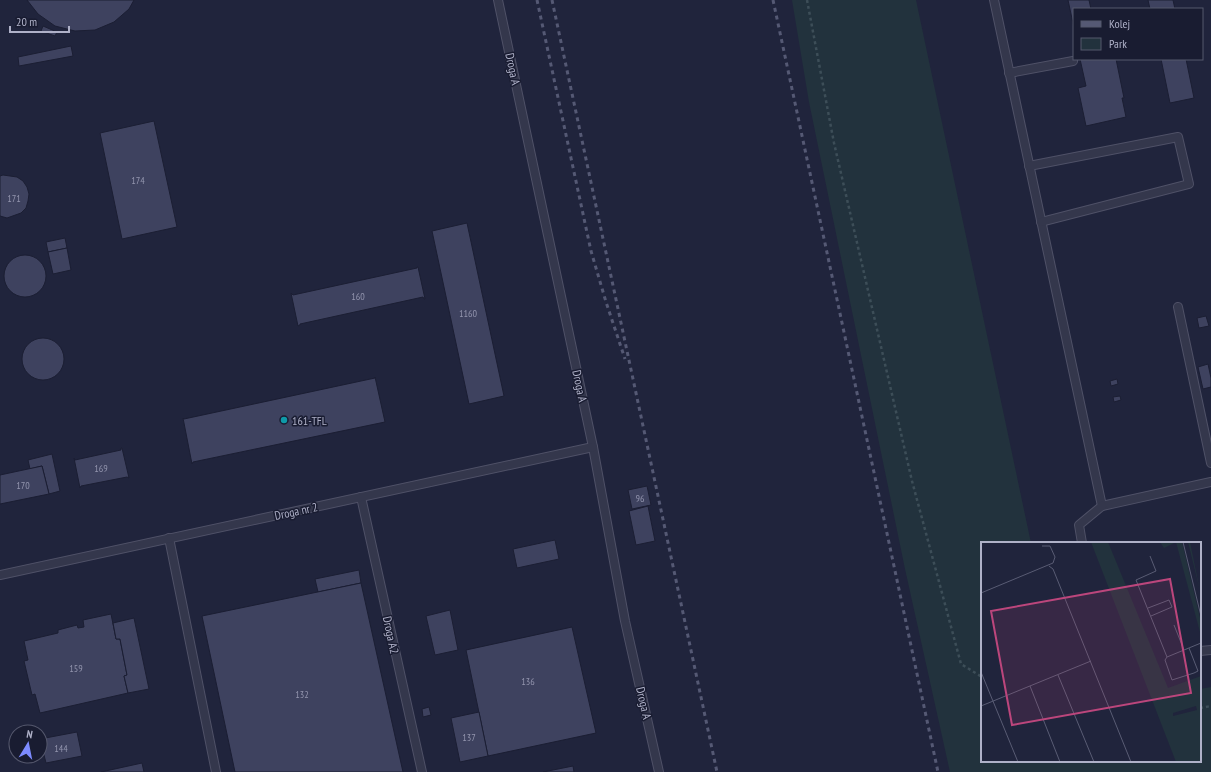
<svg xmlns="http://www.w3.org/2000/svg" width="1211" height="772" viewBox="0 0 1211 772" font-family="'PT Sans Narrow',sans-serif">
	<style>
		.green { fill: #22323d }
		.building { fill: #3e425f; stroke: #1b1e33 }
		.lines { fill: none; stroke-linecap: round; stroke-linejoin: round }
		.service-casing { stroke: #4f5167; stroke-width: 10 }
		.path { stroke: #3d4e58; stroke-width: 2.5; stroke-dasharray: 3 3; stroke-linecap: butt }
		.service { stroke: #34374c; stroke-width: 8 }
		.rail { stroke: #555974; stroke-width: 3; stroke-dasharray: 4 4; stroke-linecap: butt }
		.culture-dot { fill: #0f9aa8; stroke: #191c31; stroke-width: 1.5 }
		.labels { text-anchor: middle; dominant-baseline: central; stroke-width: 3; stroke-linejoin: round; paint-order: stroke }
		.number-label { font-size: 10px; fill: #9395ae }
		.street-label { font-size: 12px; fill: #afb1c8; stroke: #191c31 }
		.poi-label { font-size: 12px; fill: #afb1c8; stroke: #191c31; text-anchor: start }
		.inset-road { fill: none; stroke: #595c74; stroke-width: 1 }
		.view { fill: #bc467c; fill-opacity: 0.15; stroke: #bc467c; stroke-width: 2 }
		.inset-edge { fill: none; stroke: #afb1c8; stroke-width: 2 }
	</style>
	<rect width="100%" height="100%" fill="#20243c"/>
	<polygon class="green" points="792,0 916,0 1031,543 982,543 982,761 1200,761 1200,689 1211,687 1211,772 950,772 905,569 809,102"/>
	<g class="building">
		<polygon points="27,0 134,0 129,9 114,22 95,30 75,31 55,26 38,14"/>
		<polygon points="1068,0 1089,0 1091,9 1074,9 1074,28"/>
		<polygon points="1148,0 1173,0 1175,9 1150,9"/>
		<polygon points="43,26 57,32 55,36 41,31"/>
		<polygon points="71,46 73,56 19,66 18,57"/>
		<polygon points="1080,59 1116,59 1124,98 1122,98 1126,117 1086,126 1078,88 1086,86"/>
		<polygon points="1161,59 1186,59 1194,98 1170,103"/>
		<polygon points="154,121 177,227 122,239 100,133"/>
		<polygon points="3,175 17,177 23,181 27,187 29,194 28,201 26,208 21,213 7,218 0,216 0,176"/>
		<polygon points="467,223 504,396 469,404 432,231"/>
		<polygon points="65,238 67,248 48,252 46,242"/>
		<polygon points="67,248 71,270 53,274 48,252"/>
		<circle cx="25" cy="276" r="21"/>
		<polygon points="417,267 418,267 425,299 424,299 423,297 300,324 300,325 298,326 291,293 293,295 417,268"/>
		<polygon points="1206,316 1209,326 1199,328 1197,318"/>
		<circle cx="43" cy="359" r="21"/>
		<polygon points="1208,364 1211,378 1211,387 1203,389 1198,367"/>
		<polygon points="375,377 385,422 193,462 192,464 183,418 184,419 375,378"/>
		<polygon points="1117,379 1118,384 1111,386 1110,381"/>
		<polygon points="1120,396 1121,400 1114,402 1113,397"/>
		<polygon points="121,448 122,448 129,478 127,477 81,486 80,488 74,458 75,460 121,450"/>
		<polygon points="52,454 60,491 49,494 42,466 30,469 28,460"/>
		<polygon points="42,466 49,494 0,504 0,475"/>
		<polygon points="647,486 651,505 632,509 628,490"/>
		<polygon points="648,506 655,541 636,545 629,511"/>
		<polygon points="555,540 559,559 517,568 513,549"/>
		<polygon points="359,570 361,583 318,592 315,579"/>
		<polygon points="361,583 403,772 235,772 202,616"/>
		<polygon points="450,610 458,650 435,655 426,616"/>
		<polygon points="111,614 116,639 120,639 127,675 124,676 128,693 40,713 35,694 32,695 24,661 28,660 24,641 58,633 58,630 77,625 78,628 84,627 83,620"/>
		<polygon points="134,618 149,689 128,693 124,676 127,675 120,639 116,639 113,623"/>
		<polygon points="572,627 596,733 488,756 466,650"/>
		<polygon points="429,707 431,715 423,717 422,709"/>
		<polygon points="479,712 488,756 460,762 451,718"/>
		<polygon points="77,732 82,756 46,763 40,739"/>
		<polygon points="142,763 144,772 101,772"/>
		<polygon points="573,766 574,772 543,772"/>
	</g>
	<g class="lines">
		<defs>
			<g id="service">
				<polyline points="498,0 593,447 625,621 659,772"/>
				<polyline points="994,0 1102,506 1211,482"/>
				<polyline points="1009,73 1073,61"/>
				<polyline points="1029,166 1178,137 1189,184 1041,222"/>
				<polyline points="1178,307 1211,463"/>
				<polyline points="361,497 422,772"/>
				<polyline points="169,538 216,772"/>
				<polyline points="1082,543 1079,525 1102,506"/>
				<polyline points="0,575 593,447"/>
				<polyline points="1200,651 1211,650"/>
			</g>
		</defs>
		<use href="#service" class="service-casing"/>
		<g class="path">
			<polyline points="807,0 834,143 912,481 961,664 982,677"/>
			<polyline points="1200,708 1211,706"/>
		</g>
		<use href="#service" class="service"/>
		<g class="rail">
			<polyline points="537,0 591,251 606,302 625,359"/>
			<polyline points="552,0 717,772"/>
			<polyline points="773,0 938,772"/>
		</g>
	</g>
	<circle class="culture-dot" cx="284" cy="420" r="4"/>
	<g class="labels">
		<g class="number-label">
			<text x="138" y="180">174</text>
			<text x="14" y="198">171</text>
			<text x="358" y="296">160</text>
			<text x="468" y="313">1160</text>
			<text x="101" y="468">169</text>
			<text x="23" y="485">170</text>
			<text x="640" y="498">96</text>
			<text x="76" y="668">159</text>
			<text x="528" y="681">136</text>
			<text x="302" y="694">132</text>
			<text x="469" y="737">137</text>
			<text x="61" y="748">144</text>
		</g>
		<g class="street-label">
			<text transform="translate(513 69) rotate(78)">Droga A</text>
			<text transform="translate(580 386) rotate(78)">Droga A</text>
			<text transform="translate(296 511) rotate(-12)">Droga nr 2</text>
			<text transform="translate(391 635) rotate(78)">Droga A2</text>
			<text transform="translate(644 703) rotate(77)">Droga A</text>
		</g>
		<g class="poi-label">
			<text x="292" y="420">161-TFL</text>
		</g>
	</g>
	<g transform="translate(981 542)">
		<rect width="220" height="220" fill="#20243c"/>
		<path d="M110 0H127L187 146 220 134V220H195ZM215 164 216 168 192 174V171ZM179 0H201L220 80V94L195 0 183 6ZM207 0H209L220 54V53Z" fill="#22323d" fill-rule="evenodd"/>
		<path class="inset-road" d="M202 0 220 74M169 14 175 29 155 38 186 115 220 101M68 24 72 27 150 220M0 51 72 21 74 15 69 4H61M167 66 188 58 191 65 170 74M193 83 203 108M186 115 184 118 191 138 213 131 217 129 208 106M0 130 37 220M77 133 113 220M49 144 79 220M0 164 110 119"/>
		<path class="view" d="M189 37 210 151 31 183 10 69Z"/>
		<rect width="220" height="220" class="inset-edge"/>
	</g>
	<rect x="1073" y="8" width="130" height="52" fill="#191c31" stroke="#55586d"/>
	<rect x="1081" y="21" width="20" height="6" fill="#555974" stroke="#55586d"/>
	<text x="1109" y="28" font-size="12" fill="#afb1c8">Kolej</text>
	<rect x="1081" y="38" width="20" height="12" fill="#22323d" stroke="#55586d"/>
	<text x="1109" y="48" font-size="12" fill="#afb1c8">Park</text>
	<g transform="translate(28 744) rotate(10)"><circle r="19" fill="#191c31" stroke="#55586d"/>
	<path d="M0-3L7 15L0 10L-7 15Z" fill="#7d8bff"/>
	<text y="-6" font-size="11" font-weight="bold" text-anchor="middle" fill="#afb1c8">N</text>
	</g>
	<path d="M10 26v6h59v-6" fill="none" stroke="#afb1c8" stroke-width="2"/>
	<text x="16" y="26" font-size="12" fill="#afb1c8" stroke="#191c31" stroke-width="3" paint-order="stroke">20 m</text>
</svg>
